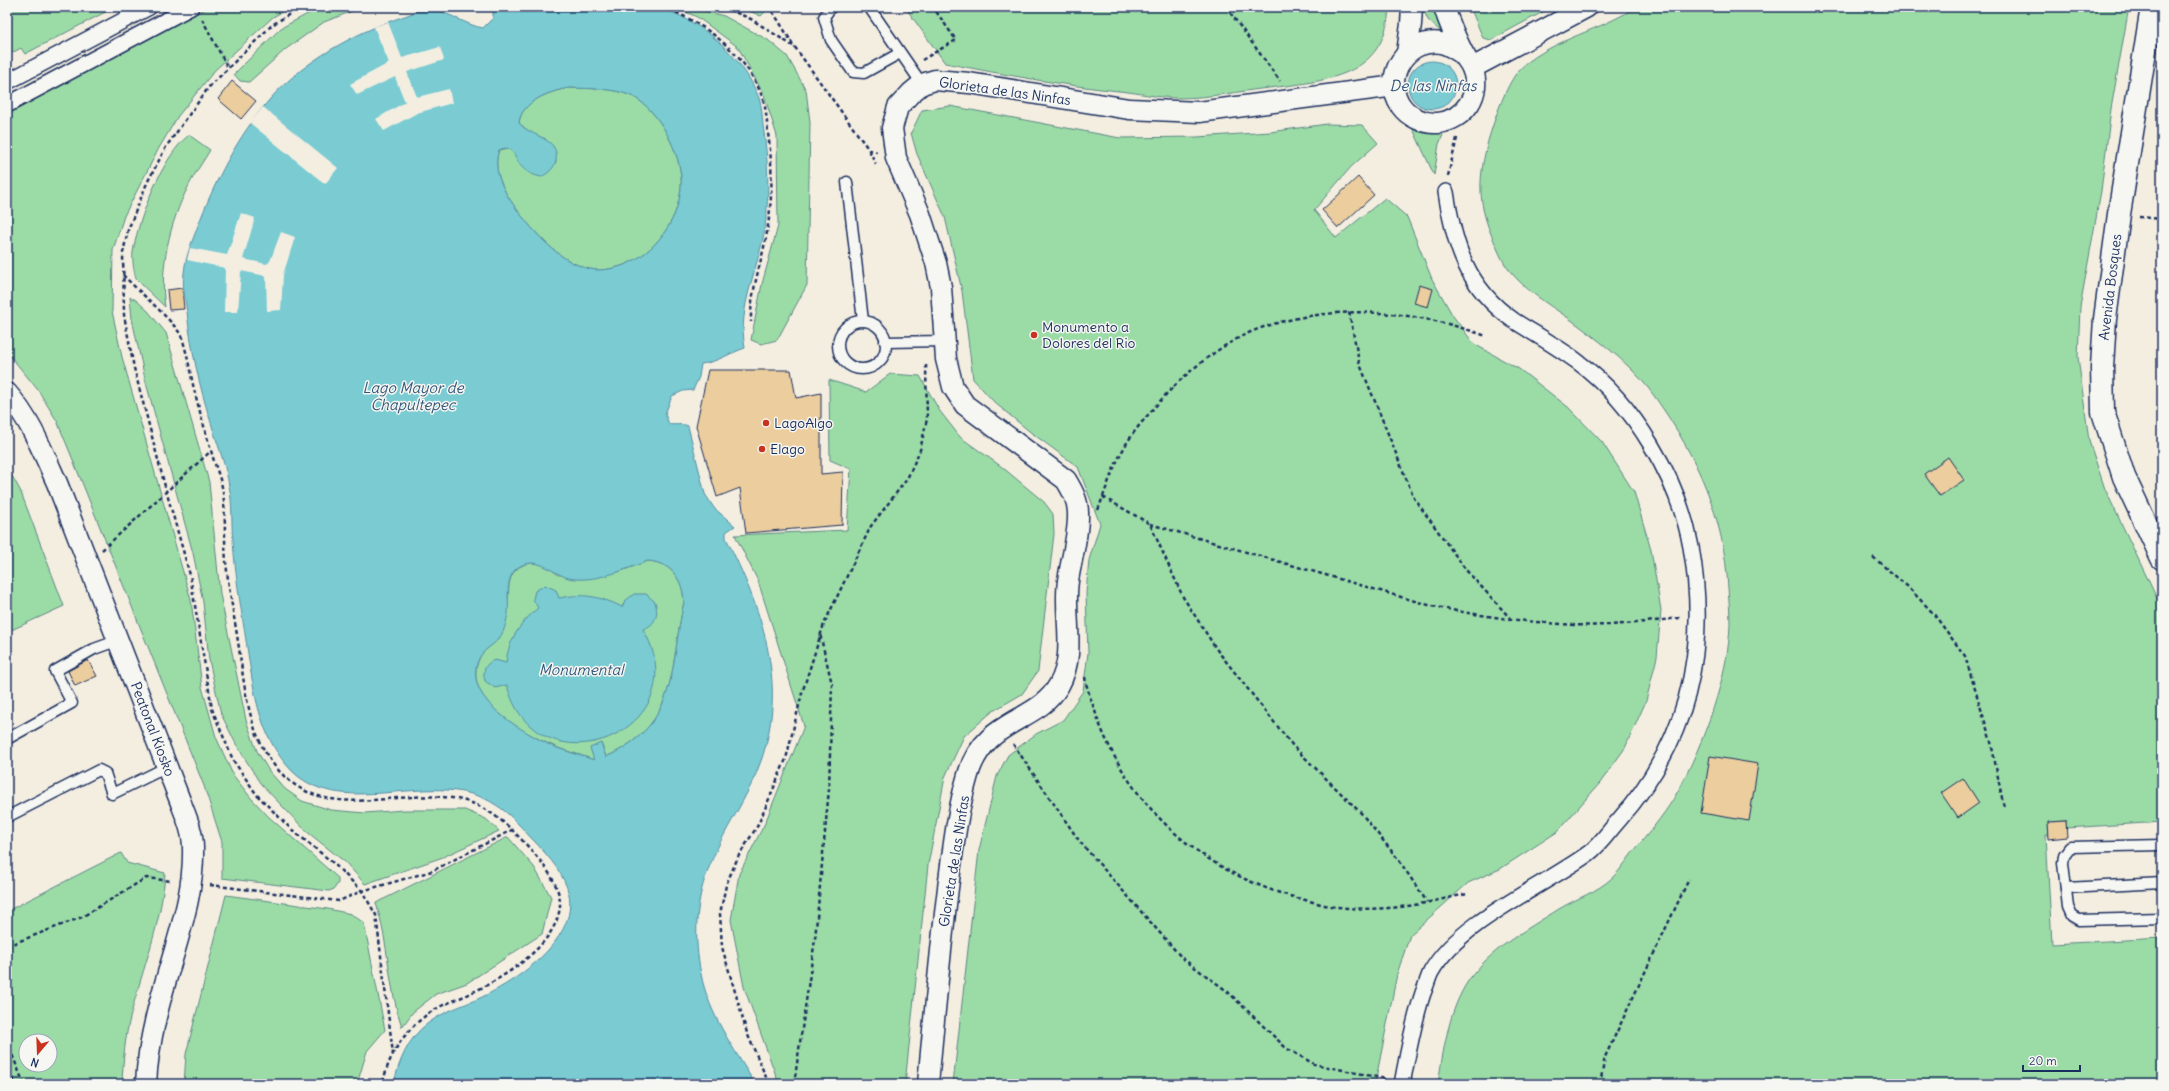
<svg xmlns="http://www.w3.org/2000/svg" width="2169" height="1091" viewBox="0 0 2169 1091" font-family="Delius,sans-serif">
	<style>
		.green { fill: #9bdca6; stroke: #5b8682; fill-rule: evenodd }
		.water { fill: #7acbd2; stroke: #548da4; fill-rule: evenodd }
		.pier { fill: #f4eee1 }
		.building { fill: #ebcd9e; stroke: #1b2f5e }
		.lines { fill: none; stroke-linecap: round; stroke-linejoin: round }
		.service-casing { stroke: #1b2f5e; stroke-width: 13 }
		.pedestrian-casing { stroke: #1b2f5e; stroke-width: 18 }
		.minor-casing { stroke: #1b2f5e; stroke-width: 23 }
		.tertiary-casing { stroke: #1b2f5e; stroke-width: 25 }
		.path { stroke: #1b2f5e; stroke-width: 2.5; stroke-dasharray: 4 3; stroke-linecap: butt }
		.service { stroke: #f6f6f2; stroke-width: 10 }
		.pedestrian { stroke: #f6f6f2; stroke-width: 15 }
		.minor { stroke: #f6f6f2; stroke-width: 20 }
		.tertiary { stroke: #f6f6f2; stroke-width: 22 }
		.poi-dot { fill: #c8321e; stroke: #f6f6f2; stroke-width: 1.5 }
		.labels { text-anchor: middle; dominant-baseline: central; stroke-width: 3; stroke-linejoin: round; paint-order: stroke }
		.street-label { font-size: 14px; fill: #1b2f5e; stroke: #f6f6f2 }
		.poi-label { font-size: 14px; fill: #1b2f5e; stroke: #f6f6f2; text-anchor: start }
		.water-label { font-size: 15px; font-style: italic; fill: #33567b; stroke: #f6f6f2 }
	</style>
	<rect width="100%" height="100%" fill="#f4eee1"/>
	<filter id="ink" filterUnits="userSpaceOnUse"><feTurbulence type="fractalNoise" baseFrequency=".025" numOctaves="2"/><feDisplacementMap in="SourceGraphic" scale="8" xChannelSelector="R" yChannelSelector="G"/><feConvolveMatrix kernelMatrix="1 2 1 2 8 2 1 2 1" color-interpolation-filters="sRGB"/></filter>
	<g filter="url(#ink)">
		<g class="green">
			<polygon points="7,7 115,7 25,54 21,48 8,55 12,62 7,64"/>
			<polygon points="209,7 291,7 273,17 215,70 178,116 159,148 124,216 113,250 112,311 122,357 191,600 202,687 216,737 233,775 251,798 269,817 338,878 338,883 334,889 329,891 222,878 222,842 204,786 71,455 57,421 38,390 7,352 7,113"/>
			<polygon points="321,7 363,7 324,22 286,49 249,82 240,81 234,74 281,28"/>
			<polygon points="674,7 688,7 724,16 768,40 787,56 806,90 810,122 807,285 777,340 761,344 751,340 762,284 778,226 777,136 764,95 738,47 697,17"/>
			<polygon points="740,7 757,7 765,12 761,16"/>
			<path d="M905 7H1389C1386 78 1324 81 1269 88 1240 91 1208 98 1179 98 1162 98 1144 94 1128 92 1066 86 1006 75 945 63Z"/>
			<polygon points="1470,7 1552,7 1491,40 1483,38"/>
			<path d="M1636 7H2129L2111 109 2101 191 2080 307 2078 357 2089 441 2105 489 2162 609V822L2066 828V821L2048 822 2049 835H2046L2052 944 2162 938V1084H1438C1443 1052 1448 1015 1465 986 1486 951 1526 930 1559 909 1577 898 1597 892 1612 878 1622 869 1629 856 1638 846 1652 829 1667 811 1678 791 1703 744 1729 676 1730 623 1730 607 1728 591 1727 575 1721 506 1690 444 1649 389 1627 361 1596 338 1567 317 1546 303 1525 290 1509 270 1501 260 1496 245 1491 234 1477 200 1479 176 1488 141 1494 121 1507 80 1522 67 1555 38 1600 31 1636 7Z"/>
			<polygon points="1436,8 1441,32 1428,20 1423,9"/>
			<path d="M569 88C591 89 621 87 640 101 663 118 684 160 681 188 678 221 655 253 624 265 612 269 598 272 586 268 560 260 542 240 525 220 510 201 490 175 499 150L509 148 514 152 521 166 546 139 532 134 519 123C521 101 551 91 569 88Z"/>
			<polygon points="950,106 1120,138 1197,137 1270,132 1327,124 1362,125 1378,143 1351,167 1314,210 1336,238 1385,198 1407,217 1432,279 1453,316 1474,344 1519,369 1568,407 1602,442 1634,492 1651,550 1661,610 1657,657 1646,701 1625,748 1600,783 1557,832 1500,869 1468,883 1410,935 1397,974 1375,1084 953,1084 979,850 997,776 1008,755 1036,734 1063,720 1083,691 1088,653 1086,593 1089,560 1100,524 1078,467 1029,431 995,403 973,379 962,291 945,217 917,154 911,133 922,110"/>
			<polygon points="1413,129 1432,134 1440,133 1443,135 1439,144 1434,175"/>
			<path d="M189 135 210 150C203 162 194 174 188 187 170 222 159 268 165 307L136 279C134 271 132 261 133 252 138 219 163 155 189 135Z"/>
			<polygon points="130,297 136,300 148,311 166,333 209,482 220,594 246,720 257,751 269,771 285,789 302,801 331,810 365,813 404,810 465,810 486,819 499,831 443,857 365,884 345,862 306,831 260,783 236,744 221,714 209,660 203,602 193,553 145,379 132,319"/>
			<polygon points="890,374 920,376 939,410 960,437 1002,467 1044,502 1053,514 1054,534 1038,671 1022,694 993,711 964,736 945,777 928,865 905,1084 779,1084 744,987 731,920 739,874 765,823 804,726 758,581 735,535 847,530 851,469 830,460 829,380 866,392"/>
			<polygon points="7,467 20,490 64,606 7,632"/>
			<path d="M648 561C672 563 683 580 684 602 669 669 680 723 606 757L601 743 594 760C579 754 563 751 549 744 521 731 467 701 477 665 478 660 482 652 485 649 488 647 491 646 493 644 498 636 501 625 505 616 513 598 501 576 523 565 536 559 549 567 558 575L618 572Z"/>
			<path d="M508 837 534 867 551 897 542 934 467 983 436 994 413 1012 402 1027C388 987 389 944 376 903Z"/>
			<path d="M121 853 127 863 165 873C162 922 143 967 131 1014 125 1037 123 1060 122 1084H7V911ZM26 1041H50V1065H26Z"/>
			<polygon points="226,895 328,909 351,914 364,923 385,1030 367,1051 357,1084 184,1084 186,1054"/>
		</g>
		<g class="water">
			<path d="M493 7C532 7 571 7 610 7 624 7 642 4 656 7 699 18 743 56 759 98 762 106 762 116 763 125 768 159 770 193 765 227 759 268 737 307 745 348 730 353 715 363 701 364L699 377 693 390 683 391 672 396 665 414 669 424C675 426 682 423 688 426L705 494 714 508 735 526 726 532V538C761 608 788 681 762 758 749 798 722 831 708 870 695 902 694 940 701 974 709 1015 734 1048 755 1084H394C398 1062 409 1037 427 1024 446 1009 470 1004 490 993 523 976 577 937 569 895 565 875 549 857 536 843 523 830 511 814 496 805 436 765 346 822 293 772 256 735 253 683 245 634 240 603 235 572 233 541 231 523 233 504 229 486 226 466 218 446 212 426 200 389 191 350 187 312 185 299 182 285 184 273 185 258 192 242 197 228 215 181 237 137 270 99 304 61 354 33 402 17 411 14 422 8 432 10 450 12 465 25 483 28L493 18ZM569 88C591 89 621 87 640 101 663 118 684 160 681 188 678 221 655 253 624 265 613 269 598 272 586 268 560 260 542 240 525 220 510 201 490 175 499 150 514 143 514 158 521 166 527 173 533 175 541 177 547 174 554 169 556 161 560 137 532 138 519 123 521 101 551 91 569 88ZM648 561C672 563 683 580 684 602 669 669 680 723 606 757L601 743 590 748 594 760C579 754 562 751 548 744 521 730 466 700 477 664 481 649 492 648 500 637 505 630 506 622 508 614 510 598 502 571 525 564 545 559 556 578 575 579 599 581 626 569 648 561Z"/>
			<circle cx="1432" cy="85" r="24"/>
			<path d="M545 585 556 590 559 598C582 593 600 596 622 607L625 601 634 594H646L655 602C659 614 656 625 643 629 703 732 536 797 507 685L495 688 485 681C482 671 485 663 495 660L506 663C508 640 521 622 538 608L533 599 535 591Z"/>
		</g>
		<g class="pier">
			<polygon points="388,22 402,58 440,47 444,60 407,72 417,97 449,89 452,103 417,113 384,131 376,119 405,102 395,77 357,95 350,84 389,63 374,27"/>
			<polygon points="263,107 338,168 325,184 250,123"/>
			<polygon points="241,213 255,218 243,259 267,264 270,261 281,232 295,237 283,275 281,310 267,311 266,276 241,271 238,312 224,312 225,268 187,260 190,248 227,255"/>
		</g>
		<g class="building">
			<polygon points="232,81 256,101 241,119 218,99"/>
			<polygon points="1358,177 1374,195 1338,228 1322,210"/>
			<polygon points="1419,285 1433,289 1428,307 1414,303"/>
			<polygon points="182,288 184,309 169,310 167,290"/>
			<polygon points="708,370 791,370 796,398 821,393 821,474 843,472 842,525 746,533 740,488 717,497 696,426"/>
			<polygon points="1948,457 1964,480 1940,496 1924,474"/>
			<polygon points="88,660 97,676 75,686 68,671"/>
			<polygon points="1710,756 1758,764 1749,821 1701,813"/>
			<polygon points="1963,778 1979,803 1958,818 1941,793"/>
			<polygon points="2066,821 2067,837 2049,839 2048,822"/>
		</g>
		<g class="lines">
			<defs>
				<g id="service">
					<polyline points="831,7 824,17 831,40 853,72 864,73 900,53"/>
					<polyline points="869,7 922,84"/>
					<polyline points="847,182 863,321"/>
					<circle cx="862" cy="345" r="24"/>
					<polyline points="885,342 944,341"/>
					<polyline points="7,739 72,703 55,671 94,649 119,640"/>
					<polyline points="7,817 99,770 105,773 112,794 167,767"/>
					<polyline points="2162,845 2070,847 2064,855 2063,863 2068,907 2072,916 2079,920 2162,918"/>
					<polyline points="2066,888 2162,883"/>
				</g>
				<g id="pedestrian">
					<polyline points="7,82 149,7"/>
					<polyline points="7,105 191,7"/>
					<path d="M1402 1084C1408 1053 1413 1023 1423 993 1426 986 1428 978 1431 972 1460 921 1541 888 1589 853 1600 845 1609 831 1619 820 1688 742 1709 649 1691 547 1679 480 1634 403 1578 362 1558 347 1535 334 1513 320 1467 288 1454 245 1446 192"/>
				</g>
				<g id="minor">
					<path d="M1444 7C1449 23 1456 39 1464 55 1466 59 1470 63 1472 68 1483 94 1464 120 1438 123 1424 124 1409 117 1401 106 1381 77 1407 37 1441 43 1450 45 1457 50 1465 56"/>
					<polyline points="1407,53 1411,24 1412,7"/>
					<polyline points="1472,68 1587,7"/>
					<path d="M7 393C30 419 43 452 57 483L179 798C185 814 193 831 193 848 194 885 184 918 174 953 161 996 148 1039 146 1084"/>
					<path d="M928 1084C934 1019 940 953 948 888 953 850 957 812 968 775 985 717 1037 724 1059 685 1077 653 1063 616 1068 581 1071 560 1079 534 1078 513 1078 500 1072 490 1066 480L965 405 953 387 946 359 941 287 936 263 920 214 896 158 892 128 898 107 911 93 922 84 935 80 969 83 1129 109 1199 112 1395 86"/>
				</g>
				<polyline id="tertiary" points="2152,7 2119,214 2105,319 2102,367 2103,412 2124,477 2162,558"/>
			</defs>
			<use href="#service" class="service-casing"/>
			<use href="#pedestrian" class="pedestrian-casing"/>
			<use href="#minor" class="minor-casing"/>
			<use href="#tertiary" class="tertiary-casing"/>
			<g class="path">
				<polyline points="301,7 272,25 209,87 166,147 147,183 128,230 123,253 124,315 134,368 167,494 190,575 212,709 233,760 257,795 291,829 332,862 362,891 376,915 393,1054"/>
				<path d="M663 7C705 23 747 54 763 99 767 112 767 127 769 141 773 171 772 202 767 232 762 262 750 291 751 322"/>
				<polyline points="723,7 751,19 793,46"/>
				<polyline points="767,7 775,15 794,46 869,150 877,152"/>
				<polyline points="1226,7 1280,81"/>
				<polyline points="202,19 228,68"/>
				<polyline points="922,60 956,40 933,7"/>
				<polyline points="869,150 876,164"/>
				<polyline points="1448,176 1457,138"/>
				<polyline points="2139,217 2162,219"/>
				<path d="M123 275C140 293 164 312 179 332 186 342 191 379 195 393 200 413 206 433 212 454 215 466 221 479 223 492 226 515 224 538 226 561 228 585 233 610 237 635 244 678 246 729 274 765 326 831 404 781 469 802 495 811 514 831 532 851 544 864 561 887 560 905 558 945 502 979 469 994 454 1001 437 1006 424 1017 403 1033 387 1058 383 1084"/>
				<polyline points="1349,312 1359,362 1414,498 1466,570 1510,618"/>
				<polyline points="1103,497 1150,524 1183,597 1217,650 1293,746 1361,813 1398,859 1427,902"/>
				<path d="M1098 510C1106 489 1113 467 1124 448 1133 431 1148 415 1161 400 1186 372 1222 343 1258 329 1331 303 1413 309 1486 336"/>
				<path d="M1150 524 1432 606C1479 616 1527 622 1574 625 1609 627 1645 622 1680 618"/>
				<polyline points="102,550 211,451"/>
				<polyline points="1873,557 1907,586 1933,613 1965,656 1991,742 2004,808"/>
				<path d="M1085 677C1087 691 1093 704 1097 717 1130 809 1204 873 1297 898 1311 901 1325 906 1338 907 1364 910 1394 909 1420 904 1435 901 1451 897 1467 894"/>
				<polyline points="1013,744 1080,842 1182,958 1227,991 1286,1048 1314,1064 1386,1079"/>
				<polyline points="210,885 339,901 362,891 432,871 512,830"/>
				<polyline points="7,946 82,917 146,878 172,881"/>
				<polyline points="7,1042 24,1084"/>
				<polyline points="7,1065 15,1084"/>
				<polyline points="769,1084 747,1033 722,947 720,914 726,885 738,857 758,825 786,759 802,693 824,624 871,526 907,479 920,450 927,419 926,365"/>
				<polyline points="794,1084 815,939 829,789 832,684 820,634"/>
				<polyline points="1600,1084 1605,1057 1689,879"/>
			</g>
			<use href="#service" class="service"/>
			<use href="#pedestrian" class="pedestrian"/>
			<use href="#minor" class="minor"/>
			<use href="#tertiary" class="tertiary"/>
		</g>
	</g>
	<g class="poi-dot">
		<circle cx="1034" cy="335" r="4"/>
		<circle cx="766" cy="423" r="4"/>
		<circle cx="762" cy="449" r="4"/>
	</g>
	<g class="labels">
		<g class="street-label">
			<text transform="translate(1005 91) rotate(8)">Glorieta de las Ninfas</text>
			<text transform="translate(2110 287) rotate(-83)">Avenida Bosques</text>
			<text transform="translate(153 729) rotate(69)">Peatonal Kiosko</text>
			<text transform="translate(954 861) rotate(-81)">Glorieta de las Ninfas</text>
		</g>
		<g class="poi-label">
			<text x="1042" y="327">Monumento a<tspan x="1042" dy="16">Dolores del Rio</tspan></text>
			<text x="774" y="423">LagoAlgo</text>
			<text x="770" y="449">Elago</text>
		</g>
		<g class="water-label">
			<text x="1433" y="85">De las Ninfas</text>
			<text x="413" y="387">Lago Mayor de<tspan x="413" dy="17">Chapultepec</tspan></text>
			<text x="581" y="669">Monumental</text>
		</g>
	</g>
	<rect width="2169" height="1091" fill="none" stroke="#f6f6f2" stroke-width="24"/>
	<rect x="12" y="12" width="2145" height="1067" fill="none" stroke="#1b2f5e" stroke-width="1.5" filter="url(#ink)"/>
	<g transform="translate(38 1053) rotate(199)"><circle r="19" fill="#f6f6f2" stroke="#9ea6b7"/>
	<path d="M0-3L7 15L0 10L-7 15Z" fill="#c8321e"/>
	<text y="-6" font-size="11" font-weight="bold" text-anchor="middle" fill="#1b2f5e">N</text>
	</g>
	<path d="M2023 1065v6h57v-6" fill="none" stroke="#1b2f5e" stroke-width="2"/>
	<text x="2029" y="1065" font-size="12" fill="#1b2f5e" stroke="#f6f6f2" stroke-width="3" paint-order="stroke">20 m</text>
</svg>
